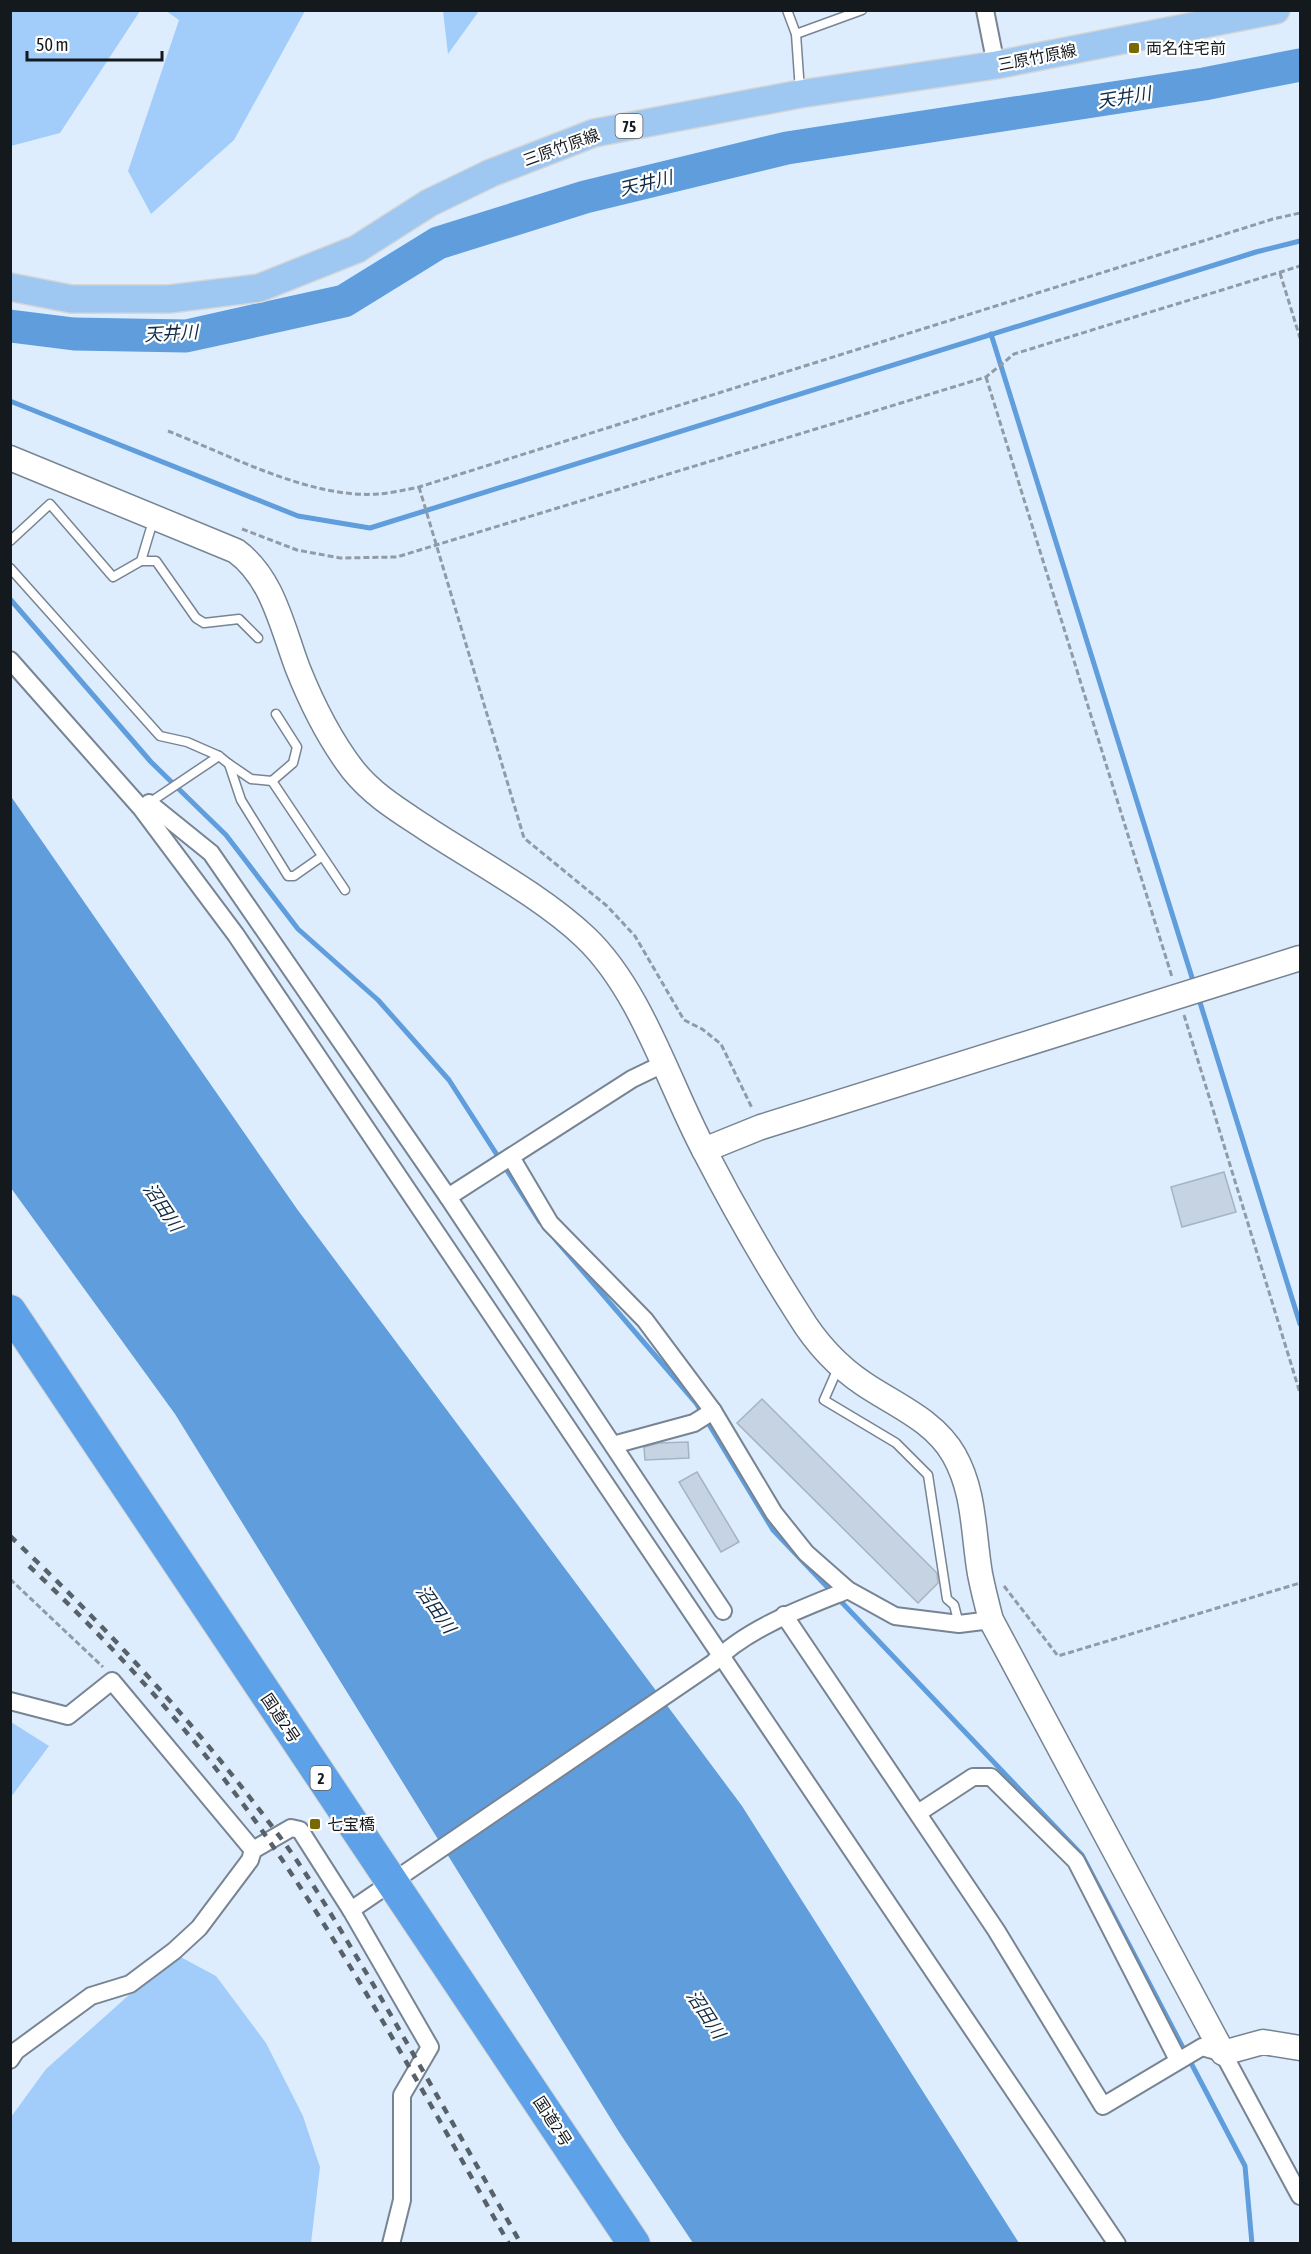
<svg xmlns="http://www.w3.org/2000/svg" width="1311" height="2254" viewBox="0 0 1311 2254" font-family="'Asap Condensed','Noto Sans JP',sans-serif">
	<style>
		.green { fill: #a2cdfa }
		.water { fill: #5f9ddc }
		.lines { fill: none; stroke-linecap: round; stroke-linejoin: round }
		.stream { stroke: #5f9ddc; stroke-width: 5 }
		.river { stroke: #5f9ddc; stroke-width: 33 }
		.building { fill: #c5d3e3; stroke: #a5b3c2; stroke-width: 1.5 }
		.lane-casing { stroke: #778493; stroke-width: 11 }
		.street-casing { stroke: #778493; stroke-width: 20 }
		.secondary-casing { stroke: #778493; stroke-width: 27 }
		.primary-casing { stroke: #d5d6d6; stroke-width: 30 }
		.highway-casing { stroke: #d5d6d6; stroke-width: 34 }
		.path { stroke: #909ba7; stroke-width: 3; stroke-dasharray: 6 3; stroke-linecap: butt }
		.lane { stroke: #fff; stroke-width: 8 }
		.street { stroke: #fff; stroke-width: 16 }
		.secondary { stroke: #fff; stroke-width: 24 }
		.primary { stroke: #9ec7f1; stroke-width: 27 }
		.highway { stroke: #5da2e8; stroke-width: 32 }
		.rail { stroke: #586169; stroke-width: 4.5; stroke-dasharray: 8 8; stroke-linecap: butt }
		.poi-dot { fill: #786a02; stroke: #fff; stroke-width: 2 }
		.labels { text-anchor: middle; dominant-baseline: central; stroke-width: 4.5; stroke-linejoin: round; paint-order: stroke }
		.shield { fill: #fff; stroke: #5a5e62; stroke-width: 1.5 }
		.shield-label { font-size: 15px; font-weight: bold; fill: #14191e }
		.poi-label { font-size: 16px; fill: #14191e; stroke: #fff; text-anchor: start }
		.street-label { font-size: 16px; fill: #14191e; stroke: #fff }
		.water-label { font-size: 18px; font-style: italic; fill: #102b44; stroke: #fff }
	</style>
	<rect width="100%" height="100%" fill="#deedfd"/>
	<g class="green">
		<polygon points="11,10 140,11 60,133 11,146"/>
		<polygon points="166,11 305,11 234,140 151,214 128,171 179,20"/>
		<polygon points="443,11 479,11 448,54"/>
		<polygon points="11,1722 49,1746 11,1797"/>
		<polygon points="175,1954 216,1976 266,2043 303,2116 320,2167 311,2243 11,2244 11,2117 46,2069"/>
	</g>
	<polygon class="water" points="10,795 297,1209 742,1806 1019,2243 693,2243 619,2132 175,1414 11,1188"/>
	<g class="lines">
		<g class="stream">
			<polyline points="991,334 1194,984"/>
			<polyline points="10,401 298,516 370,528 1256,252 1300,241"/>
			<polyline points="10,599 151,762 226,835 298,929 378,1000 449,1080 540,1222"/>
			<polyline points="1198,996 1300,1324"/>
			<polyline points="556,1240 696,1403 773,1530 1082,1855 1245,2166 1252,2244"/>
		</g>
		<polyline class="river" points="10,326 74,334 186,336 344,301 438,243 585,197 787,148 1204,84 1300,65"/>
	</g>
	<g class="building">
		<polygon points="1224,1172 1236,1212 1182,1227 1171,1187"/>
		<polygon points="762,1399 937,1573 938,1583 918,1603 737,1423"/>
		<polygon points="688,1442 689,1458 645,1460 644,1447 659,1443"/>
		<polygon points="697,1472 739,1542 721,1552 679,1482"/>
	</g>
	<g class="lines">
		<defs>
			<g id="lane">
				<polyline points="787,10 796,34 800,91"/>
				<polyline points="796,34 862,10"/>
				<polyline points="10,541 50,504 113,577 141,561 153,521"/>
				<polyline points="141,561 156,561 196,618 204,623 239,619 258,638"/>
				<polyline points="10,568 160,736 187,742 219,756"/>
				<polyline points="229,764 251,779 272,781 293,763 297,747 276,714"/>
				<polyline points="272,781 345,890"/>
				<polyline points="149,803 219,756 229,764 241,800 288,876 294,876 321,857"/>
				<polyline points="838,1368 824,1400 896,1443 928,1475 947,1599 954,1605 959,1624"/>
			</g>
			<g id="street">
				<polyline points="985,10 996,65"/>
				<polyline points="10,660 141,808 236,935 1117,2244"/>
				<polyline points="149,803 211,853 448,1197 723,1611"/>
				<polyline points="511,1157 550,1223 645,1320 713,1411 774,1513 806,1553 848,1590 895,1616 959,1624 991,1620"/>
				<polyline points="448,1197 632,1079 663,1064"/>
				<polyline points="613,1445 694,1423 713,1411"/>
				<polyline points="784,1615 996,1930 1103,2106 1202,2047 1223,2053 1300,2196"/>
				<polyline points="10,1701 68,1716 112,1681 253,1850"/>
				<polyline points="918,1813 973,1777 991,1777 1076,1861 1178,2060"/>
				<path d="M351 1910 713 1663C747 1628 803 1608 848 1590"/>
				<polyline points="10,2060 16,2051 91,1996 130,1984 174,1951 199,1928 250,1860 253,1850 291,1828 300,1830 351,1910 430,2047 402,2095 402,2200 391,2244"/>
			</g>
			<g id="secondary">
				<path d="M10 458 236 551C273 578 282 627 298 669 312 704 330 740 353 770 374 796 400 811 427 829 476 861 543 897 585 937 641 990 668 1082 704 1150 733 1206 765 1262 799 1315 816 1343 837 1366 864 1384 895 1405 934 1420 954 1455 975 1492 973 1533 980 1574 983 1589 987 1605 991 1620L1223 2053 1263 2042 1300 2048"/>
				<polyline points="704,1150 761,1127 1300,958"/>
			</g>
			<polyline id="primary" points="10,287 71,299 169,299 259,288 357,249 429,203 491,173 594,133 800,94 996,65 1276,10"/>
			<polyline id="highway" points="10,1311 634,2244"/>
		</defs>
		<use href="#lane" class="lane-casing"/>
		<use href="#street" class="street-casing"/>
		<use href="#secondary" class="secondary-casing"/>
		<use href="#primary" class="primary-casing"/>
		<use href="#highway" class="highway-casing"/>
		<g class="path">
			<polyline points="1280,273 1300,338"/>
			<polyline points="986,377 1172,977"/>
			<path d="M168 431C229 455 311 499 378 494 391 493 405 490 419 487L1273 219 1300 213"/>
			<polyline points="419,487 524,838 607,906 635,936 684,1020 702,1029 721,1044 752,1108"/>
			<polyline points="242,529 297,550 340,558 397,557 986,377 1014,354 1300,266"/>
			<polyline points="1184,1015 1300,1393"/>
			<polyline points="10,1579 103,1667"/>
			<polyline points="1004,1586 1058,1656 1300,1583"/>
		</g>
		<use href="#lane" class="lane"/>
		<use href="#street" class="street"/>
		<use href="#secondary" class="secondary"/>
		<use href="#primary" class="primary"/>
		<use href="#highway" class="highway"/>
		<g class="rail">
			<path d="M10 1536C108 1628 197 1726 277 1833 312 1879 340 1930 370 1979 421 2067 471 2155 521 2244"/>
			<path d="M29 1566C116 1648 203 1744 270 1842 358 1970 432 2108 509 2244"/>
		</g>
	</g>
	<g class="poi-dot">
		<rect x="1128" y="42" width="12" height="12" rx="3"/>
		<rect x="309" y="1818" width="12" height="12" rx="3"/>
	</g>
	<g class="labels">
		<g class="shield">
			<rect x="615.5" y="114" width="27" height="24" rx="4.5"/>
			<rect x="310.5" y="1766" width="21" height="24" rx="4.5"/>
		</g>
		<g class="shield-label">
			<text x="629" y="126">75</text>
			<text x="321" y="1778">2</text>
		</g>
		<g class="poi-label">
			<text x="1146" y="48">両名住宅前</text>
			<text x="327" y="1824">七宝橋</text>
		</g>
		<g class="street-label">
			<text transform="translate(1037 57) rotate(-11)">三原竹原線</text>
			<text transform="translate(561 147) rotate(-20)">三原竹原線</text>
			<text transform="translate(281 1718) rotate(56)">国道2号</text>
			<text transform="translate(553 2121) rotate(57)">国道2号</text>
		</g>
		<g class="water-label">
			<text transform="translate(1124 97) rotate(-9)">天井川</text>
			<text transform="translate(646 183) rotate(-14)">天井川</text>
			<text transform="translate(171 333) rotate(-3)">天井川</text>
			<text transform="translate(163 1207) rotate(56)">沼田川</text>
			<text transform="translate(436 1609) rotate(55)">沼田川</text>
			<text transform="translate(706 2014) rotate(57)">沼田川</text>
		</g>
	</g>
	<rect width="1311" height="2254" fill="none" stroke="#14191e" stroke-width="24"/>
	<path d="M27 51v9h135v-9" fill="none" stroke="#14191e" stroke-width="3"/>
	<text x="36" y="51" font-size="18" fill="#14191e" stroke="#ffffff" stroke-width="4.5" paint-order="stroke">50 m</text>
</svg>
